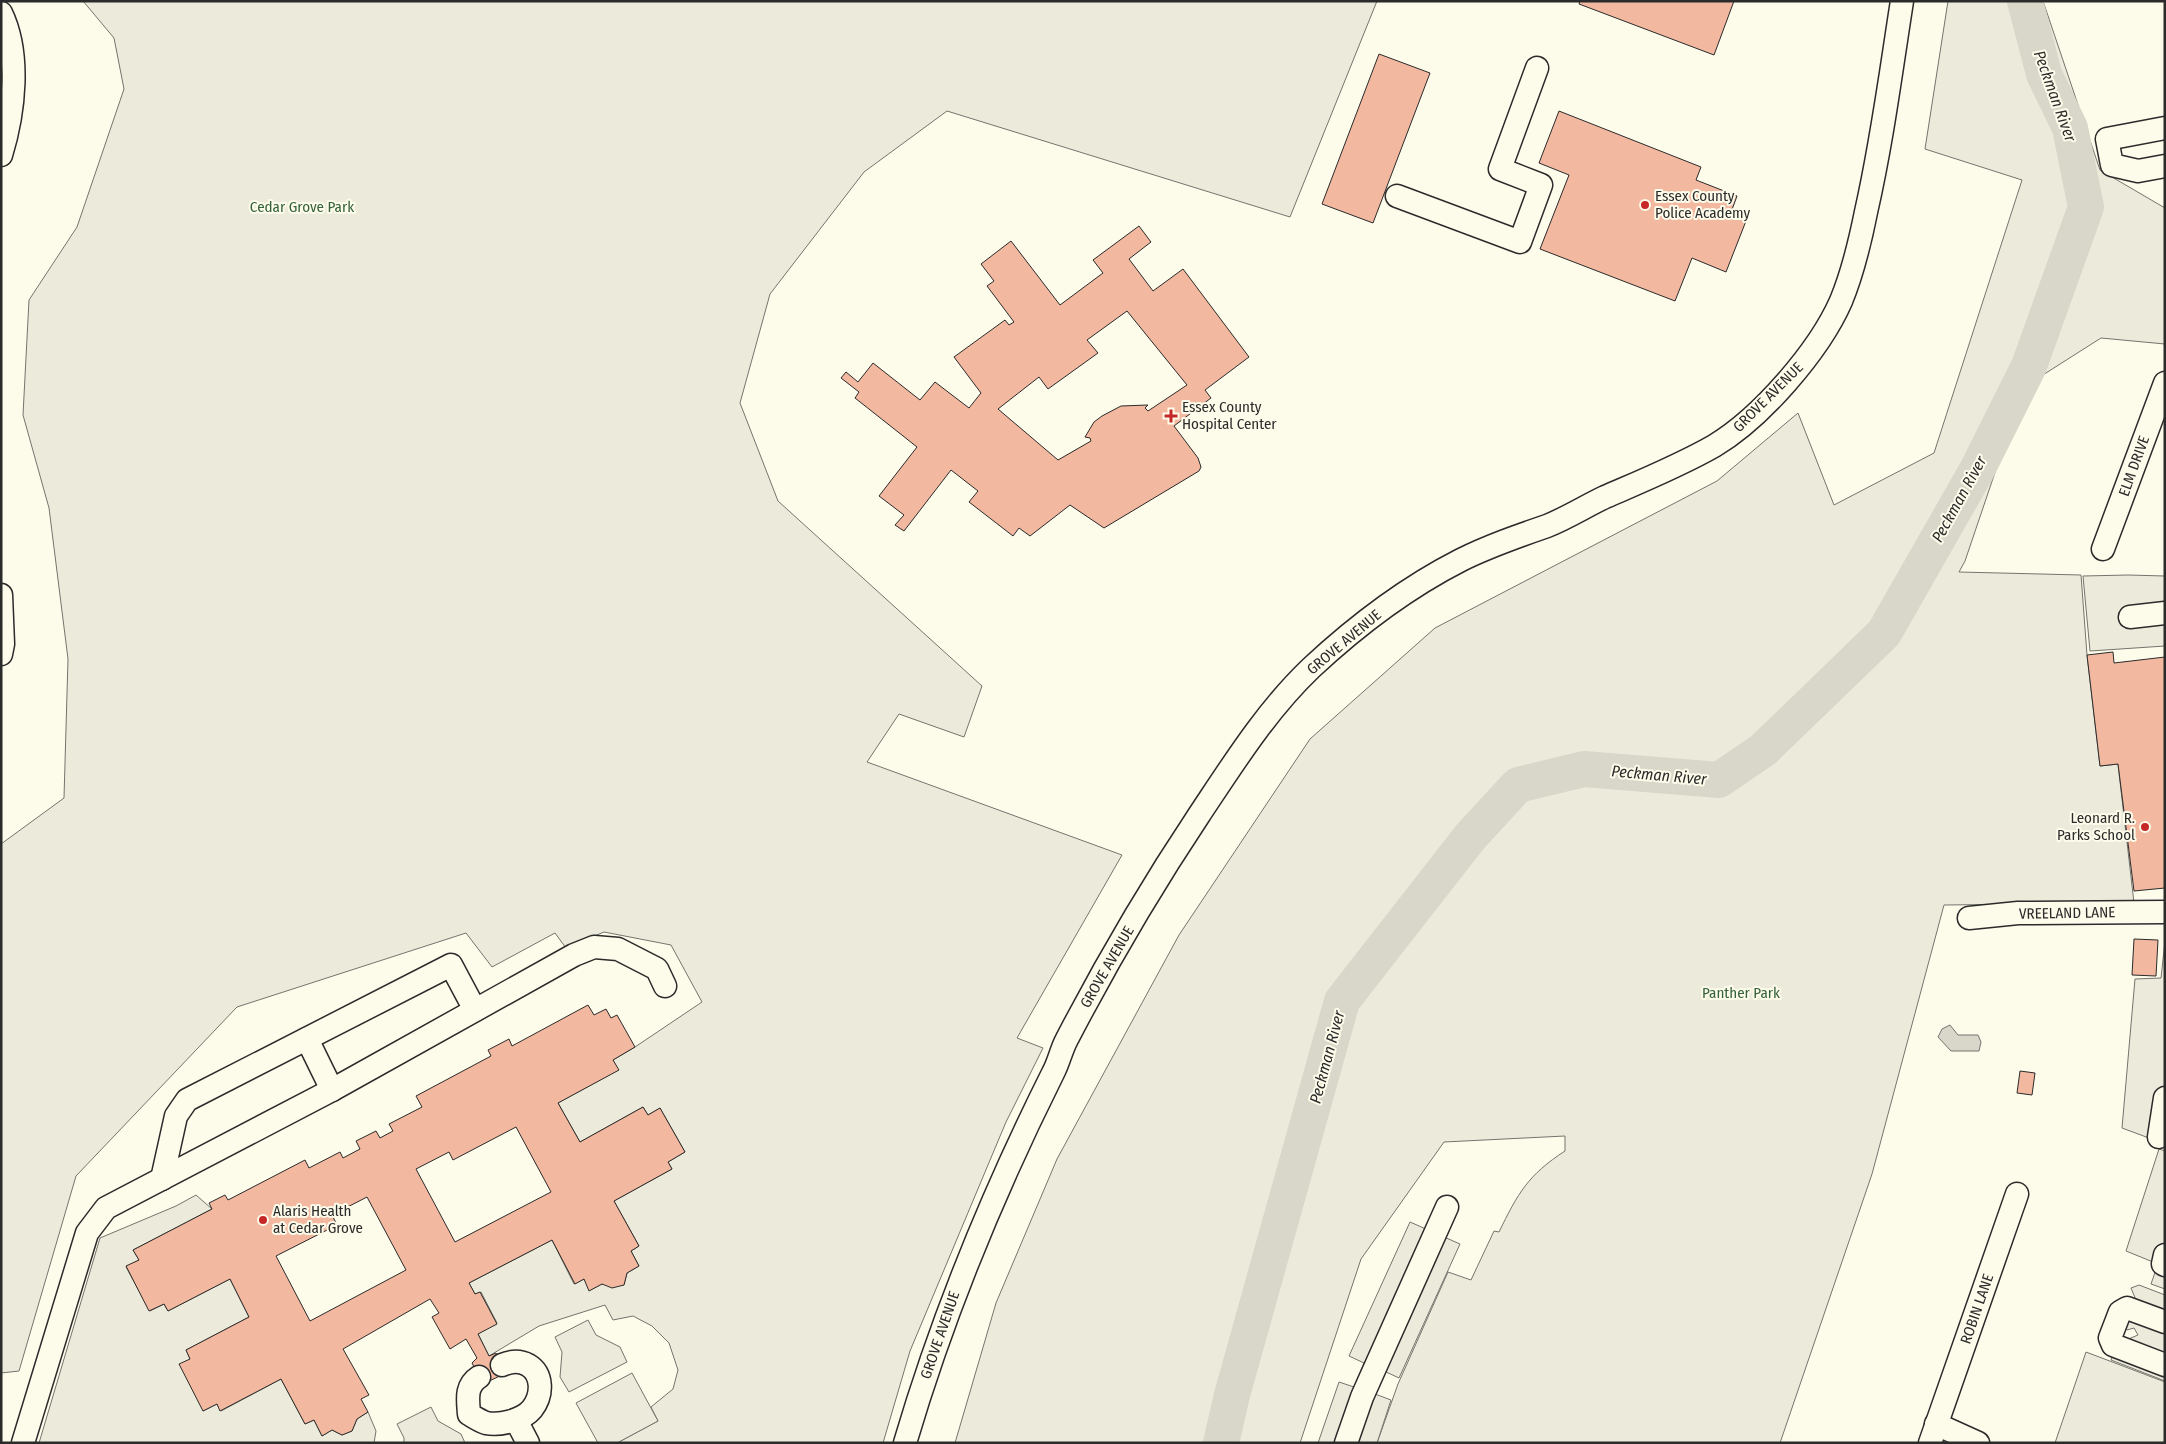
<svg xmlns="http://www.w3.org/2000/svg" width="2166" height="1444" viewBox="0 0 2166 1444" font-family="'Fira Sans Condensed',sans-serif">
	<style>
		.green { fill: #ecebdb; stroke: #74746e }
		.parking { fill: #eceadb; stroke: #74746e }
		.water { fill: #d8d7c9; stroke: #74746e }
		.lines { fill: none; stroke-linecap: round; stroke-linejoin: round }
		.river { stroke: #d8d7c9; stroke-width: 36 }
		.building { fill: #f2b8a0; stroke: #2b2b2b; fill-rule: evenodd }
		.minor-casing { stroke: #2b2b2b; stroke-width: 25 }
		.minor { stroke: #fdfbea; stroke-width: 22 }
		.poi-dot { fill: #c62828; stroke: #fdfbea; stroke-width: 2 }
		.labels { text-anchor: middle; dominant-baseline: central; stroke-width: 4; stroke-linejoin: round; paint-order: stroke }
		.poi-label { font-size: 15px; fill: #2b2b2b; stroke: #fdfbea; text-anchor: start }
		.park-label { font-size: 15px; fill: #34623c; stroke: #fdfbea }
		.street-label { font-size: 15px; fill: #2b2b2b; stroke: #fdfbea }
		.water-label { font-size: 16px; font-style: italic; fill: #2b2b2b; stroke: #fdfbea }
	</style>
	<rect width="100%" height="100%" fill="#fdfbea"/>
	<g class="green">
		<polygon points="83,1 1377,1 1290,217 947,111 864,172 770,294 740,403 778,501 982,686 964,737 899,714 867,762 1122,855 1017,1038 1043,1048 1006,1122 910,1351 883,1443 617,1443 658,1421 651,1407 673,1389 678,1370 669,1343 652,1326 633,1316 613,1320 605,1305 539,1326 489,1356 478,1334 497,1323 481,1292 475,1294 469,1283 552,1240 574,1284 584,1279 590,1290 602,1284 624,1285 627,1273 639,1266 631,1251 639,1246 614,1201 672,1169 668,1162 685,1152 660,1108 648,1115 643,1107 580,1142 558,1103 618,1070 613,1060 635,1047 702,1002 671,945 604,932 566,948 555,933 492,967 466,933 237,1007 76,1176 19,1371 1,1373 1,844 64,798 68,659 49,508 23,415 29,300 77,227 124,89 114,38"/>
		<path d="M1948 1H2043L2100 170 2165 208V344L2101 338 2024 387 1965 561 1959 572 2081 575 2087 655 2100 766 2118 764 2134 903 1944 905 1872 1174 1780 1443H1377L1398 1384 1448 1272 1471 1280 1494 1231 1499 1232C1518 1193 1528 1175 1565 1151V1136L1444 1142 1361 1259 1300 1443H955L996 1303 1057 1159 1179 935 1310 739 1435 628 1717 481 1798 413 1834 505 1934 453 2022 180 1925 149Z"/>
		<polygon points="196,1195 212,1209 133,1250 139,1260 126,1267 150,1311 164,1304 168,1311 230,1279 249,1317 186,1350 190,1359 203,1411 217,1404 221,1411 281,1379 305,1424 314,1420 322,1436 332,1430 342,1435 352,1431 357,1419 368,1412 376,1431 374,1443 39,1443 100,1238 176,1206"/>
		<polygon points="2086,1352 2165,1382 2165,1443 2055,1443"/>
	</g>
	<g class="parking">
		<polygon points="2128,575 2165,576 2165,646 2090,651 2083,576"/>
		<polygon points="2165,941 2165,1144 2122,1128 2135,979 2161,978"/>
		<polygon points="2159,1149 2165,1151 2165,1289 2151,1284 2158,1264 2126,1251"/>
		<polygon points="1410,1222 1460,1244 1399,1378 1384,1371 1375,1394 1391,1400 1377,1443 1318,1443 1339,1382 1354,1387 1364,1363 1349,1356"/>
		<polygon points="2139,1285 2165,1295 2165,1381 2111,1360 2119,1340 2126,1340 2138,1335 2134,1328 2127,1330 2124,1323 2136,1300 2131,1288"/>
		<polygon points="588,1320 596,1335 620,1347 627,1362 569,1392 560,1377 562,1352 555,1337"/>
		<polygon points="632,1373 658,1421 617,1443 598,1443 576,1403"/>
		<polygon points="431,1407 438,1421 461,1434 465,1443 404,1443 404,1438 397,1424"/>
	</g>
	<polygon class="water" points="1950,1025 1958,1035 1978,1035 1981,1042 1979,1051 1951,1051 1938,1037 1942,1029"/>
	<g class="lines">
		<polyline class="river" points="1221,1443 1232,1395 1342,1001 1470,837 1518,785 1584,769 1719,780 1763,750 1884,633 1977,470 2029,366 2086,207 2070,128 2044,74 2025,1"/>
	</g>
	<g class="building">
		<polygon points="1580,1 1734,1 1714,55 1579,4"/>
		<polygon points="1379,54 1430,73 1373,223 1322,204"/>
		<polygon points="1559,111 1701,167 1696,180 1737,196 1730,215 1746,221 1726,272 1692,258 1675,301 1540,249 1569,175 1539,163"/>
		<path d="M1139 226 1151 242 1129 259 1153 291 1183 269 1249 357 1205 390 1211 398 1174 426 1198 458 1201 467 1199 471 1104 528 1070 505 1030 536 1019 528 1013 536 969 502 978 491 951 470 904 531 895 525 904 515 879 496 917 447 855 398 859 392 841 378 846 372 858 382 873 363 920 400 935 382 969 408 981 393 954 357 1005 320 1009 325 1014 322 987 286 994 281 981 264 1011 241 1060 305 1103 273 1093 260ZM1127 311 1187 385 1148 411 1145 408 1148 405 1121 406 1102 416 1094 422 1085 437 1090 438 1091 441 1058 460 998 409 1039 377 1048 389 1098 353 1087 340Z"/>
		<polygon points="2113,652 2114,663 2165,657 2165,888 2134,891 2118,764 2100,766 2087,655"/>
		<polygon points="2134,939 2158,940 2156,976 2132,975"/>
		<path d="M588 1005 594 1015 606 1009 611 1018 617 1015 635 1047 613 1060 619 1070 558 1103 580 1142 643 1107 648 1115 660 1108 685 1152 668 1162 672 1169 614 1201 639 1246 631 1251 639 1266 627 1273 624 1285 612 1288 602 1284 589 1291 584 1279 575 1284 552 1240 469 1283 475 1294 480 1292 497 1324 478 1334 489 1356 496 1353 506 1373 483 1384 472 1363 477 1358 466 1339 450 1349 432 1317 439 1313 430 1299 343 1349 369 1395 361 1399 368 1412 357 1419 352 1431 342 1435 332 1430 322 1436 314 1420 305 1424 281 1379 220 1411 217 1404 203 1411 179 1364 190 1359 186 1350 249 1317 230 1279 168 1311 164 1304 149 1311 126 1266 139 1260 133 1250 212 1209 209 1203 225 1195 228 1200 305 1160 309 1168 340 1152 343 1158 360 1149 356 1141 376 1131 380 1138 393 1131 389 1124 422 1107 416 1096 491 1056 488 1050 509 1039 512 1046ZM516 1127 551 1192 455 1242 416 1169 449 1152 453 1160ZM367 1197 406 1270 310 1321 276 1256 337 1225 332 1215Z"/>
		<polygon points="2020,1071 2035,1073 2032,1095 2017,1093"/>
	</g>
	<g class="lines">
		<defs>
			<g id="minor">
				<path d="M1 13C21 54 14 113 1 155"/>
				<polyline points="2165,128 2107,139 2112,165 2138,171 2165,166"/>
				<polyline points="1397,196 1520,242 1541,185 1500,169 1537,68"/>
				<polyline points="2103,549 2165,383"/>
				<polyline points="1,595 3,644 1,654"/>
				<polyline points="2130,617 2165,613"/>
				<polyline points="1969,918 2018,913 2165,912"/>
				<polyline points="307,1039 332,1090"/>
				<polyline points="2159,1137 2165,1098"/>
				<polyline points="162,1179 176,1116 187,1100 451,965 475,1010"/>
				<polyline points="2165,1255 2163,1264 2165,1265"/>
				<polyline points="2165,1322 2127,1308 2120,1312 2110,1338 2113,1345 2165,1365"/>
				<path d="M479 1377C465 1386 468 1400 469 1414 474 1417 480 1421 486 1423 500 1426 523 1420 532 1409 543 1395 543 1374 528 1365 519 1360 511 1361 502 1365"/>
				<polyline points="516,1420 528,1443"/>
				<polyline points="1936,1424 1978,1443"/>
				<polyline points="23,1443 87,1233 106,1208 332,1090 574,955 594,947 618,949 657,969 665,986"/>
				<path d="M905 1443C943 1314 993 1193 1053 1073 1059 1062 1061 1050 1067 1039 1107 962 1151 887 1199 815 1233 764 1266 711 1311 668 1356 626 1406 588 1461 560 1489 546 1518 536 1547 526 1567 518 1586 506 1605 497 1642 481 1679 466 1714 446 1761 418 1819 351 1841 301 1853 272 1860 242 1866 212 1882 142 1891 71 1902 1"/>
				<polyline points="1346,1443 1362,1397 1447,1207"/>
				<polyline points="1930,1443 2017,1194"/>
			</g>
		</defs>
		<use href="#minor" class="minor-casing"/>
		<use href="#minor" class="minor"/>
	</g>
	<g class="poi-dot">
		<circle cx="1645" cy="205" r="5"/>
		<path d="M1168.5 408.5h5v5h5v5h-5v5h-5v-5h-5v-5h5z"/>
		<circle cx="2145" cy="827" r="5"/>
		<circle cx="263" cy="1220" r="5"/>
	</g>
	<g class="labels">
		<g class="poi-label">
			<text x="1655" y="196">Essex County<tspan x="1655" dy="17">Police Academy</tspan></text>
			<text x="1182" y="407">Essex County<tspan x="1182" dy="17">Hospital Center</tspan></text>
			<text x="2135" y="818" text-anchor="end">Leonard R.<tspan x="2135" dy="17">Parks School</tspan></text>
			<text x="273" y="1211">Alaris Health<tspan x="273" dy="17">at Cedar Grove</tspan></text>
		</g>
		<g class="park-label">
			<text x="302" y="207">Cedar Grove Park</text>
			<text x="1741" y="993">Panther Park</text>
		</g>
		<g class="street-label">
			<text transform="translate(1768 397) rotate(-45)">GROVE AVENUE</text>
			<text transform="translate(2134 466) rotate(-70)">ELM DRIVE</text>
			<text transform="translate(1344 642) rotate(-40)">GROVE AVENUE</text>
			<text transform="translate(2067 913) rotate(-1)">VREELAND LANE</text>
			<text transform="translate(1107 967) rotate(-60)">GROVE AVENUE</text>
			<text transform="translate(1977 1309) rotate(-71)">ROBIN LANE</text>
			<text transform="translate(940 1335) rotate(-71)">GROVE AVENUE</text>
		</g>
		<g class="water-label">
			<text transform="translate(2055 96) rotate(70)">Peckman River</text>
			<text transform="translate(1959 499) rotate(-61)">Peckman River</text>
			<text transform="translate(1659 775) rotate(5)">Peckman River</text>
			<text transform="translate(1327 1057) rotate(-75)">Peckman River</text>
		</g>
	</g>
	<rect width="2166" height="1444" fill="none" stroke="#2b2b2b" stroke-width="5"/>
</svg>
